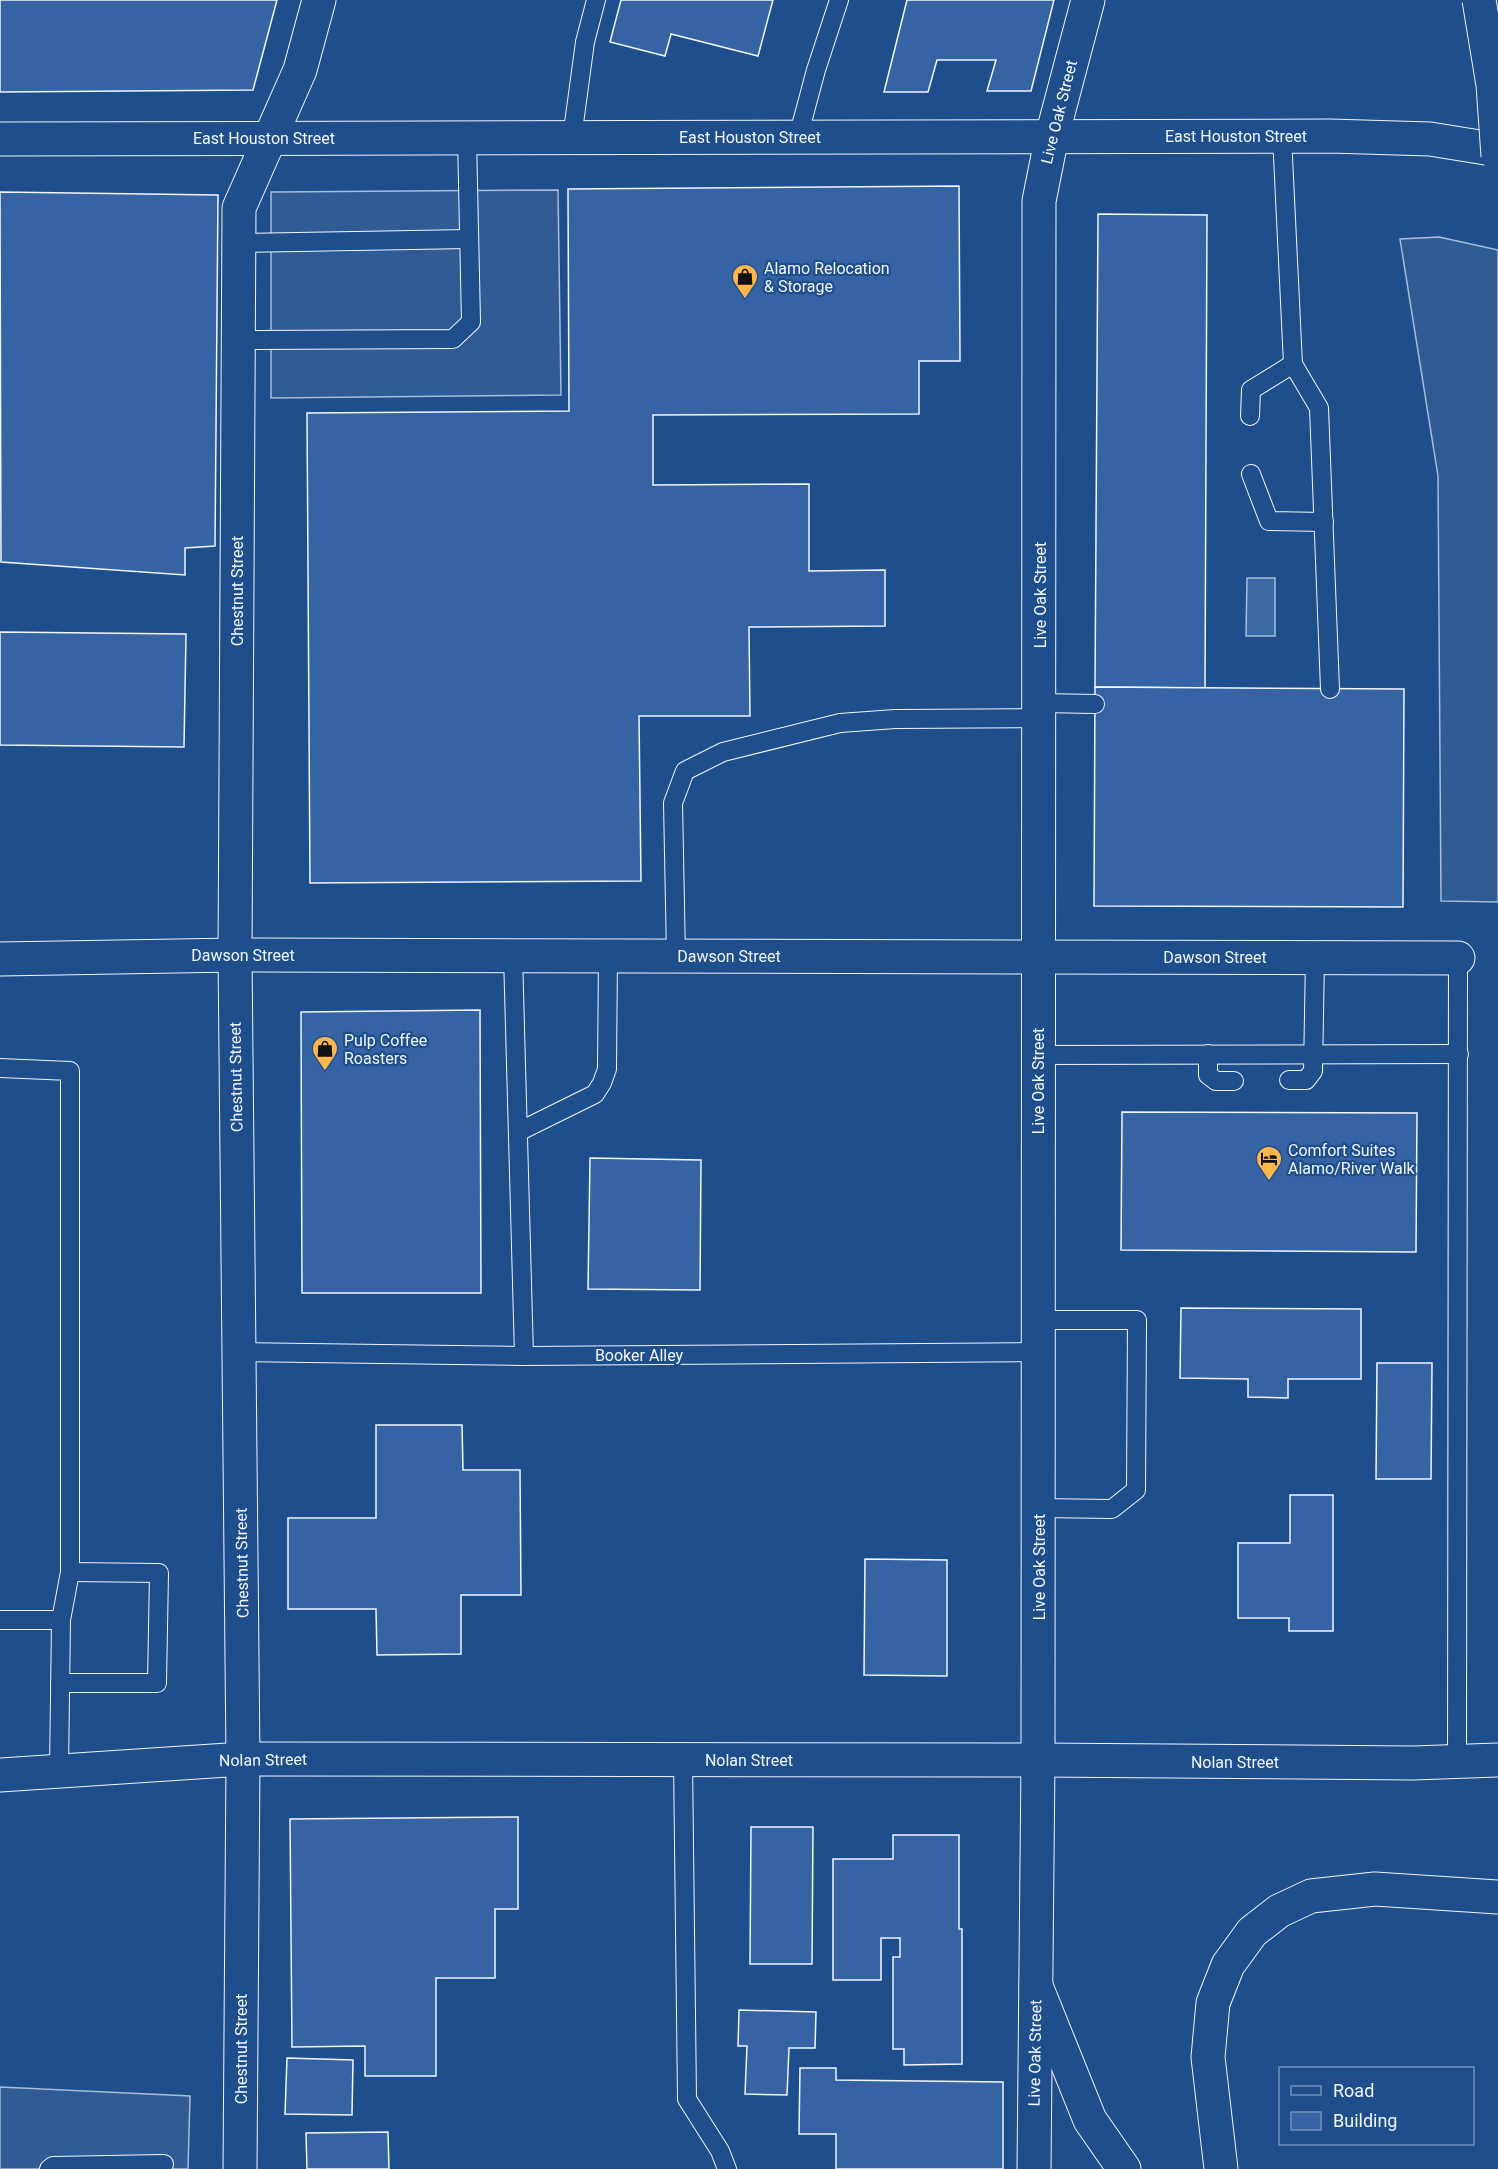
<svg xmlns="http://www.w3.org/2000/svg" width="1498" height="2169" viewBox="0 0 1498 2169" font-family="Roboto,sans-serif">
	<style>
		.parking { fill: #305b95; stroke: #a8bbd7; stroke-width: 1.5 }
		.water { fill: #3b69a3; stroke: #a8bbd7; stroke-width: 1.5 }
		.building { fill: #3563a3; stroke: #f2f6ff; stroke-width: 1.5 }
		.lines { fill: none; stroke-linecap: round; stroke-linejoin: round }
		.lane-casing { stroke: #f2f6ff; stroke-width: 20 }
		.street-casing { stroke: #f2f6ff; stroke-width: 35 }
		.secondary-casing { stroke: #f2f6ff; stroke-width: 35 }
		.highway-casing { stroke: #f2f6ff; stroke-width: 35 }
		.lane { stroke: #1f4e8c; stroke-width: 18 }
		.street { stroke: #1f4e8c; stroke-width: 33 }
		.secondary { stroke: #1f4e8c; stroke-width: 33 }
		.highway { stroke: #1f4e8c; stroke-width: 33 }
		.highway-bridge-casing { stroke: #f2f6ff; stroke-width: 35; stroke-linecap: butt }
		.highway-bridge { stroke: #1f4e8c; stroke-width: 33 }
		.labels { text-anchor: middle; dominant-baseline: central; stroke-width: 4.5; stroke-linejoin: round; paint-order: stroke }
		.street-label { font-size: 16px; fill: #f2f6ff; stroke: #1f4e8c }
		.poi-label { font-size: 16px; fill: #f2f6ff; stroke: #1f4e8c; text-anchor: start }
	</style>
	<rect width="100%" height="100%" fill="#1f4e8c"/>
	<g class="parking">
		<polygon points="558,190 561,395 271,398 271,192"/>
		<polygon points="1439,237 1498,250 1498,902 1441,901 1438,476 1400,239"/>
		<polygon points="0,2087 190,2096 188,2169 0,2169"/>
	</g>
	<polygon class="water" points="1247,578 1275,578 1275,636 1246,636"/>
	<g class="building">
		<polygon points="0,0 277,0 253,90 0,92"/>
		<polygon points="621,0 773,0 758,56 671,34 665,56 610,42"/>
		<polygon points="907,0 1054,0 1031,91 987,91 996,60 937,60 928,92 884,92"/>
		<polygon points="959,186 960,361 919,361 919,414 653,415 653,485 809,484 809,571 885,570 885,626 749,627 750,716 639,716 641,881 310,883 307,413 569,411 568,189"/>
		<polygon points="0,192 218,195 215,546 185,548 185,575 1,562"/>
		<polygon points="1098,214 1207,215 1205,688 1095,687"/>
		<polygon points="0,632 186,634 184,747 0,745"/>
		<polygon points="1095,687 1404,689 1403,907 1094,906"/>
		<polygon points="480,1010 481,1293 302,1293 301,1012"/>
		<polygon points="1122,1112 1417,1113 1416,1252 1121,1250"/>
		<polygon points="590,1158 701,1160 700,1290 588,1289"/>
		<polygon points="1181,1308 1361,1309 1361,1379 1288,1379 1288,1398 1248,1397 1248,1379 1180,1378"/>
		<polygon points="1377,1363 1432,1363 1431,1479 1376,1479"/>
		<polygon points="376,1425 462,1425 463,1470 520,1470 521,1595 461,1595 461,1654 377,1655 376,1609 288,1609 288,1518 376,1518"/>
		<polygon points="1290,1495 1333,1495 1333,1631 1289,1631 1289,1618 1238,1618 1238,1543 1290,1543"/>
		<polygon points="865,1559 947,1560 947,1676 864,1675"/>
		<polygon points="518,1817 518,1909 495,1909 495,1978 436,1978 436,2076 365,2076 365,2046 292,2047 290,1819"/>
		<polygon points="751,1827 813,1827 812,1964 750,1964"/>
		<polygon points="893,1835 959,1835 959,1929 962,1929 962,2064 904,2065 904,2049 893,2049 893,1957 900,1957 900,1938 881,1938 881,1980 833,1980 833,1859 893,1859"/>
		<polygon points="739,2010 816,2012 815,2048 789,2048 787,2095 745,2094 747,2046 738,2046"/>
		<polygon points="287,2058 353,2060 352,2115 285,2114"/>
		<polygon points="800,2068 836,2068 836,2080 1003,2082 1003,2169 836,2169 836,2134 799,2134"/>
		<polygon points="388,2132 389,2169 307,2169 306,2133"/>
	</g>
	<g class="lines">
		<defs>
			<g id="lane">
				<polyline points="1282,136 1293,364 1319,408 1330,689"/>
				<polyline points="798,137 816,70 839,0"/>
				<polyline points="572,138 585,42 596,0"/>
				<polyline points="239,243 469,239"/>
				<polyline points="238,340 453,339 471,322 467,138"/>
				<polyline points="1250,416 1251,390 1293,364"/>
				<polyline points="1251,474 1269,521 1324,522"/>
				<polyline points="1040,703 1095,704"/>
				<polyline points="513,955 524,1356"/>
				<polyline points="676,956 673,803 685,771 723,752 840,723 895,719 1040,718"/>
				<polyline points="1208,1054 1208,1075 1216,1081 1234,1081"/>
				<polyline points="1037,1055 1459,1054"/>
				<polyline points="0,1068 70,1071 70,1572 61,1620"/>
				<polyline points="1289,1080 1306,1080 1313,1071 1315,958"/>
				<polyline points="518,1132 595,1094 602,1083 607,1069 608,956"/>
				<polyline points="1039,1320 1137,1320 1136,1490 1112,1509 1039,1508"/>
				<polyline points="240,1352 524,1356 1039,1352"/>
				<polyline points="0,1620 61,1620 59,1771"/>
				<polyline points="60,1683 157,1683 159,1573 70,1572"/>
				<polyline points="683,1760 687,2099 720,2151 727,2169"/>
				<polyline points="1457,1762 1458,958"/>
				<polyline points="49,2169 53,2166 164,2164"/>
			</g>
			<g id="street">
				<polyline points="0,959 235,955 1458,958"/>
				<polyline points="1038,1760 1039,201 1052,136 1088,0"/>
				<polyline points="240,2169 243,1759 235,955 239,208 300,70 319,0"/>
			</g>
			<g id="secondary">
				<polyline points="0,139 1330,136 1430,139 1498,150"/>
				<polyline points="0,1775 243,1759 1038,1760 1413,1763 1498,1760"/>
				<polyline points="1034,2169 1038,1760"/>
			</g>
			<g id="highway">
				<polyline points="1036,1986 1090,2120 1124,2169"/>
				<polyline points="1221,2169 1208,2057 1213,2003 1228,1965 1252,1932 1279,1911 1311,1896 1375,1889 1498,1897"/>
			</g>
		</defs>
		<use href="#lane" class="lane-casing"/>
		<use href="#street" class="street-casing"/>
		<use href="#secondary" class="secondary-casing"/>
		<use href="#highway" class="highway-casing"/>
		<use href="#lane" class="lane"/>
		<use href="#street" class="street"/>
		<use href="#secondary" class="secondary"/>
		<use href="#highway" class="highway"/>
		<defs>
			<polyline id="highway-bridge" points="1479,0 1493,85 1498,156"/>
		</defs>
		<use href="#highway-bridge" class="highway-bridge-casing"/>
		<use href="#highway-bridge" class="highway-bridge"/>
	</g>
	<defs>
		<symbol id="shop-pin" viewBox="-11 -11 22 30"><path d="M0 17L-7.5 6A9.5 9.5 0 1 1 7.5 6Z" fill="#ffb74d" stroke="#1f4e8c"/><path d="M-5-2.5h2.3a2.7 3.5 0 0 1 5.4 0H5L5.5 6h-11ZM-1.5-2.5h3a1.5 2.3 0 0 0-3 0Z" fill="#111"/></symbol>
		<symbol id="hotel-pin" viewBox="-11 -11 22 30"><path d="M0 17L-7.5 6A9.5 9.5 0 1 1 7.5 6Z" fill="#ffb74d" stroke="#1f4e8c"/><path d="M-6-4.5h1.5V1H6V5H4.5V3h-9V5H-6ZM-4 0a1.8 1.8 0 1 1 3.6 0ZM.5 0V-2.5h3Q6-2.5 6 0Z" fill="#111"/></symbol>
	</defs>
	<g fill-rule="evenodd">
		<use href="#shop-pin" x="730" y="262" width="30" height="40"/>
		<use href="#shop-pin" x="310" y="1034" width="30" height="40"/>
		<use href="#hotel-pin" x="1254" y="1144" width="30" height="40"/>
	</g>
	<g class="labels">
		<g class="street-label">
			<text transform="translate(1059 112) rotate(-76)">Live Oak Street</text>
			<text x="1236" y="136">East Houston Street</text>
			<text x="750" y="137">East Houston Street</text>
			<text x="264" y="138">East Houston Street</text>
			<text transform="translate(237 591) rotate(-90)">Chestnut Street</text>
			<text transform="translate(1040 595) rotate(-90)">Live Oak Street</text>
			<text x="243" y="955">Dawson Street</text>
			<text x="729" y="956">Dawson Street</text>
			<text x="1215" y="957">Dawson Street</text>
			<text transform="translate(236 1077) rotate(-91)">Chestnut Street</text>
			<text transform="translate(1038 1081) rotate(-90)">Live Oak Street</text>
			<text x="639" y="1355">Booker Alley</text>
			<text transform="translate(242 1563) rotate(-91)">Chestnut Street</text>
			<text transform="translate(1039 1567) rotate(-90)">Live Oak Street</text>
			<text transform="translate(263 1760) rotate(-1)">Nolan Street</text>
			<text x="749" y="1760">Nolan Street</text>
			<text x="1235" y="1762">Nolan Street</text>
			<text transform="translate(241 2049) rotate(-90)">Chestnut Street</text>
			<text transform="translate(1035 2053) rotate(-89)">Live Oak Street</text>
		</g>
		<g class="poi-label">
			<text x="764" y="268">Alamo Relocation<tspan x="764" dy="18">&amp; Storage</tspan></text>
			<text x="344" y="1040">Pulp Coffee<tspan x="344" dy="18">Roasters</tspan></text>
			<text x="1288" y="1150">Comfort Suites<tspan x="1288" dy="18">Alamo/River Walk</tspan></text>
		</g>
	</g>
	<rect x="1279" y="2067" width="195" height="78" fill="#1f4e8c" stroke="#7391ba" stroke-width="1.5"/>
	<rect x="1291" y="2086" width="30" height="9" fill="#1f4e8c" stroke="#7391ba" stroke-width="1.5"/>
	<text x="1333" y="2097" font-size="18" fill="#f2f6ff">Road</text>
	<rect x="1291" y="2112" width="30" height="18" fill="#3563a3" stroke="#7391ba" stroke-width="1.5"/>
	<text x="1333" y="2127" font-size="18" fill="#f2f6ff">Building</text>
</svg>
